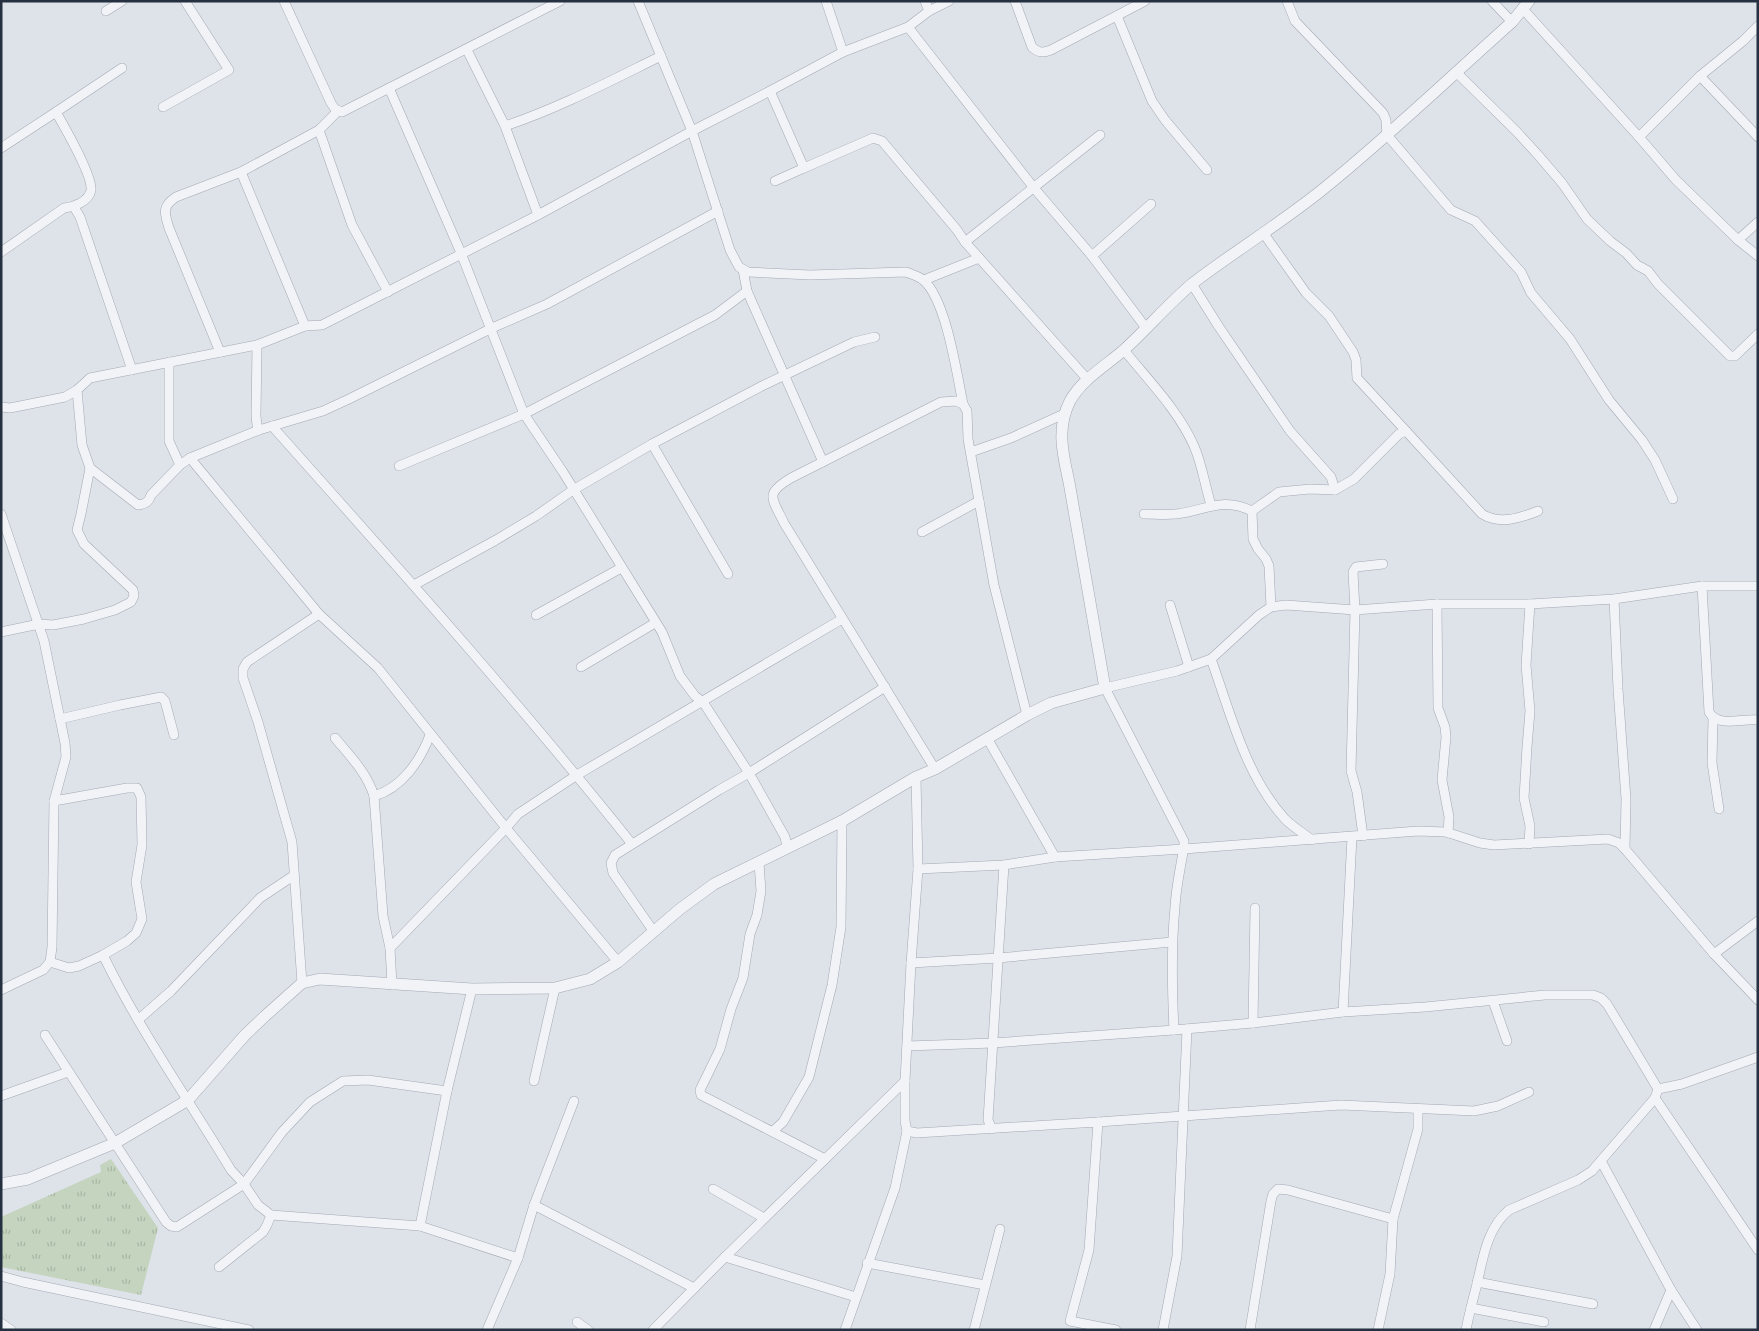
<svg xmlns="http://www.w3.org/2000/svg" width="1759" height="1331" viewBox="0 0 1759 1331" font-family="Raleway,sans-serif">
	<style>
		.grass { fill: url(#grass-tufts) }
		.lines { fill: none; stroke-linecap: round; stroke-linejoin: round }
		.minor-casing { stroke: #a3a9b3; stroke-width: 10 }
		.tertiary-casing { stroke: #a3a9b3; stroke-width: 12 }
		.minor { stroke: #f1f3f7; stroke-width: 9 }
		.tertiary { stroke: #f1f3f7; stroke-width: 11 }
	</style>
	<defs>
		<pattern id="grass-tufts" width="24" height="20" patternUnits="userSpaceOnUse" patternTransform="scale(1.25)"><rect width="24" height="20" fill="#c4d4be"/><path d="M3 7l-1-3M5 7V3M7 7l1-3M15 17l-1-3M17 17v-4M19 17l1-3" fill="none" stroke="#a8b6a4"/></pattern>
	</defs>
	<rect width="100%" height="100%" fill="#dee2e9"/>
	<polygon class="grass" points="111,1159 158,1228 141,1295 1,1267 1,1217 101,1172 100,1165"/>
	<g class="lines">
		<defs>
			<g id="minor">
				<polyline points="284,1 331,103 335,109 342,112 560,1"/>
				<path d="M638 1 692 131 730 250 739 267 748 272 810 275 906 272C911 274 919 276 923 280 946 298 957 375 963 404L967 411 968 439 994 585 1027 715"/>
				<polyline points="826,1 843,52"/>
				<polyline points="925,1 929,11"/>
				<path d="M1015 1 1032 47C1038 53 1043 53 1051 50L1145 1"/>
				<polyline points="1287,1 1295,21 1383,113 1386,120 1387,135 1433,189 1451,210 1475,221 1521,272 1531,293 1570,339 1609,400 1642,440 1655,460 1673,499"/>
				<polyline points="1492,1 1512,22"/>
				<polyline points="1522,8 1639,137 1676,180 1738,240 1758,256"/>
				<polyline points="106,11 122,1"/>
				<polyline points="1117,16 1152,101 1165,120 1207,170"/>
				<polyline points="908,27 1034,188 1092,256 1146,328"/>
				<polyline points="467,50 505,126 538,215"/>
				<polyline points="1456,72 1517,132 1538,155 1562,183 1587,219 1610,241 1626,253 1637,265 1648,271 1658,284 1730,356 1735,356 1758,334"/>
				<polyline points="1700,76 1758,137"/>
				<polyline points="389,88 461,253 524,414 563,472 662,632 680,676 695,696 703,702 749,773 785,837 787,847"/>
				<polyline points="770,91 804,168 775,181"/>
				<polyline points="163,107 229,70 185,1"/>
				<polyline points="56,112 122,68"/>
				<path d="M505 126C559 108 610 81 661 56"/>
				<polyline points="319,130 352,225 388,292"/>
				<polyline points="1639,137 1700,76 1743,41 1758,26"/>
				<path d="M1 148 56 112C64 126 93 176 91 190 89 202 73 207 64 208L1 252"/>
				<polyline points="804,168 873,138 882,141 957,230 965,242 1088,380"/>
				<polyline points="241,172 305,326"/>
				<polyline points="74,207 80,217 132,370"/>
				<polyline points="1264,234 1306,293 1329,316 1353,352 1356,360 1357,378 1406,431 1399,434 1354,479 1335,490 1310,489 1279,492 1252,511 1253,539 1258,549 1266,559 1269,566 1271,607"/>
				<polyline points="1738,240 1758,222"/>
				<polyline points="965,242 1100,135"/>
				<polyline points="1092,256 1151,204"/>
				<polyline points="743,270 747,291 823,462"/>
				<polyline points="924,280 979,258"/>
				<polyline points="1192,284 1219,327 1290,431 1331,477 1335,490"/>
				<polyline points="257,345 256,416 257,425 259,430"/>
				<path d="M1124 350C1148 380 1178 410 1194 446 1202 464 1205 486 1211 505"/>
				<path d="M220 352 169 228C165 214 161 207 176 197L241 172 319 130 338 111"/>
				<polyline points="169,362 169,441 180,465"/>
				<path d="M77 390 82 445 90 468 138 505C145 504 149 502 151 495L180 465 190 458 259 430 323 411 349 399 492 328 547 304 718 211"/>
				<polyline points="1,407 10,408 65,397 77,390 90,378 257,345 305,326 322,325 538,215 692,131 770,91 843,52 908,27 929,11 949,1"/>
				<path d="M272 426C394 563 517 700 632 844"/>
				<path d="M1406 431 1482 514C1500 525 1520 518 1538 511"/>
				<polyline points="652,444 728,574"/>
				<polyline points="971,452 1011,438 1066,413"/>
				<polyline points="190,458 319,614 378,668 506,828 618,962"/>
				<polyline points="399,466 524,414 715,315 747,291"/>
				<polyline points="1,514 44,641 65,743 66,757 54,801 52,947 50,962 43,970 1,990"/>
				<path d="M1144 514C1155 514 1165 515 1176 514 1205 511 1222 496 1252 511"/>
				<polyline points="922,532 979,501"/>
				<polyline points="414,585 496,540 536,516 573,490 652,444 762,386 854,342 875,337"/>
				<path d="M1702 586 1709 712C1718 728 1742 718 1758 720"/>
				<polyline points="1614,599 1618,689 1626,799 1625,849"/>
				<polyline points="1437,604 1438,708 1445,727 1446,737 1442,780 1449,817 1448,833 1446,832"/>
				<polyline points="1170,605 1189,667"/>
				<polyline points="536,615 621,568"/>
				<polyline points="1,632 39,624 53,625 84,619 115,610 131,602 134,596 133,590 84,544 77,530 81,514 90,468"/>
				<path d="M1211 659C1231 714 1245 775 1285 819 1293 827 1303 833 1312 840"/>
				<polyline points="581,667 655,623"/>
				<polyline points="1713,718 1712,763 1719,809"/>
				<polyline points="60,719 120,705 161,697 165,701 174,735"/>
				<path d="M335 738C350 756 367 773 374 796L383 916 390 948 392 985"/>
				<polyline points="987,738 1055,857"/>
				<path d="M935 769 784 523C772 498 764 494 791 478L941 402 956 401 963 404"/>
				<polyline points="916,777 918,869 911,963 905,1081 905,1121 907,1131 917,1133 1098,1122 1089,1250 1070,1321 1116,1330"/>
				<path d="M374 796C402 788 420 761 430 735"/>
				<polyline points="54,801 127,788 137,788 141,797 142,845 136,882 142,919 136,933 127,941 103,955"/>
				<polyline points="1363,836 1357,792 1351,771 1355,610 1353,572 1356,567 1383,564"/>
				<polyline points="1529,844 1530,826 1524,798 1527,747 1530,711 1526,665 1530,604"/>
				<polyline points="759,863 761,891 757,915 750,934 743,978 731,1009 720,1049 700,1090 701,1095 825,1159"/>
				<polyline points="918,869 1004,865 1055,857 1184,849 1418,831 1446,832 1480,843 1494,845 1608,839 1619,843 1625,849 1714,954 1758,1000"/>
				<polyline points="654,932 613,873 611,863 615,855 719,790 749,773 885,687"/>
				<polyline points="390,948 506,828 518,814 577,775 842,619"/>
				<polyline points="1714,954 1758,921"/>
				<path d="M50 962 69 968 79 966 103 955C139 1029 188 1099 231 1170L244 1184 282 1132 310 1102 343 1081 368 1080 447 1091"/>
				<polyline points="911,963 998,958 1172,942"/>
				<polyline points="302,983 292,842 258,722 243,678 243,669 247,662 319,614"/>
				<polyline points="1493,1001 1507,1041"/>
				<polyline points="1343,1012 1352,837"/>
				<polyline points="138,1020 171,991 260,898 293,876"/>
				<polyline points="1253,1023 1255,908"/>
				<path d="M1174 1030C1172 989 1171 948 1175 907 1176 886 1181 866 1184 846V841L1105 688 1177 671 1211 659 1259 615 1271 607 1286 605 1355 610 1437 604H1530L1614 599 1702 586H1758"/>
				<polyline points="45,1035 166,1222 171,1226 177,1227 244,1184 258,1205 271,1215 267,1225 263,1232 219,1267"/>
				<polyline points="907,1046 993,1043 1174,1030 1253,1023 1343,1012 1425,1007 1545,995 1593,995 1601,998 1607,1004 1658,1089"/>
				<polyline points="534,1081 555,988"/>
				<polyline points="1,1096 68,1072"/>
				<polyline points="1655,1098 1758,1250"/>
				<polyline points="1098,1122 1341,1105 1474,1111 1498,1106 1529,1092"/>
				<polyline points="992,1129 988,1120 1004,865"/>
				<polyline points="773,1131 783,1122 809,1077 832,985 841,927 842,821"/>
				<polyline points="1601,1161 1671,1290 1697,1330"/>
				<polyline points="713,1189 764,1218"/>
				<polyline points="534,1205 694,1288"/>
				<polyline points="271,1215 420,1226 518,1258"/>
				<polyline points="420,1226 447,1091 472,989"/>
				<polyline points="725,1257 856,1297"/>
				<polyline points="867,1263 985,1285"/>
				<polyline points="1,1276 23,1282 249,1330"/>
				<polyline points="1477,1282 1593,1304"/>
				<polyline points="1471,1308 1544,1322"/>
				<polyline points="577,1322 588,1330"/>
				<polyline points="1,1323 11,1330"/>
				<polyline points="487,1330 518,1258 534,1205 574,1101"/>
				<polyline points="653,1330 725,1257 905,1081"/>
				<polyline points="845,1330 895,1188 907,1131"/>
				<polyline points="974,1330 1000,1229"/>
				<polyline points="1163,1330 1177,1256 1187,1029"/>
				<polyline points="1250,1330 1271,1201 1273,1194 1278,1189 1288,1190 1393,1219"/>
				<polyline points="1378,1330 1390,1274 1393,1219 1418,1129 1418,1109"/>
				<path d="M1466 1330C1469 1314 1473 1299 1477 1284 1483 1258 1487 1228 1509 1210L1578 1180 1592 1171 1655 1098 1658 1089 1682 1084 1758 1057"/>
				<polyline points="1654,1330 1671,1290"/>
			</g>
			<path id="tertiary" d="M1 1184 28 1179 115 1143 188 1100 245 1035 265 1016 302 983 320 979 472 989 555 988 590 979 618 962 680 909 714 884 842 821 916 777 935 769 1027 715 1051 703 1105 688 1069 482C1063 455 1056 428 1070 401 1082 379 1107 365 1125 349 1148 328 1169 303 1193 283 1235 251 1281 223 1322 190 1388 137 1449 78 1512 22L1529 1"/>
		</defs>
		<use href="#minor" class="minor-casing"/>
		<use href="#tertiary" class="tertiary-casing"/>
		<use href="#minor" class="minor"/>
		<use href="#tertiary" class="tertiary"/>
	</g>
	<rect width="1759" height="1331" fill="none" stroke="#253041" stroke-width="5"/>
</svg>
